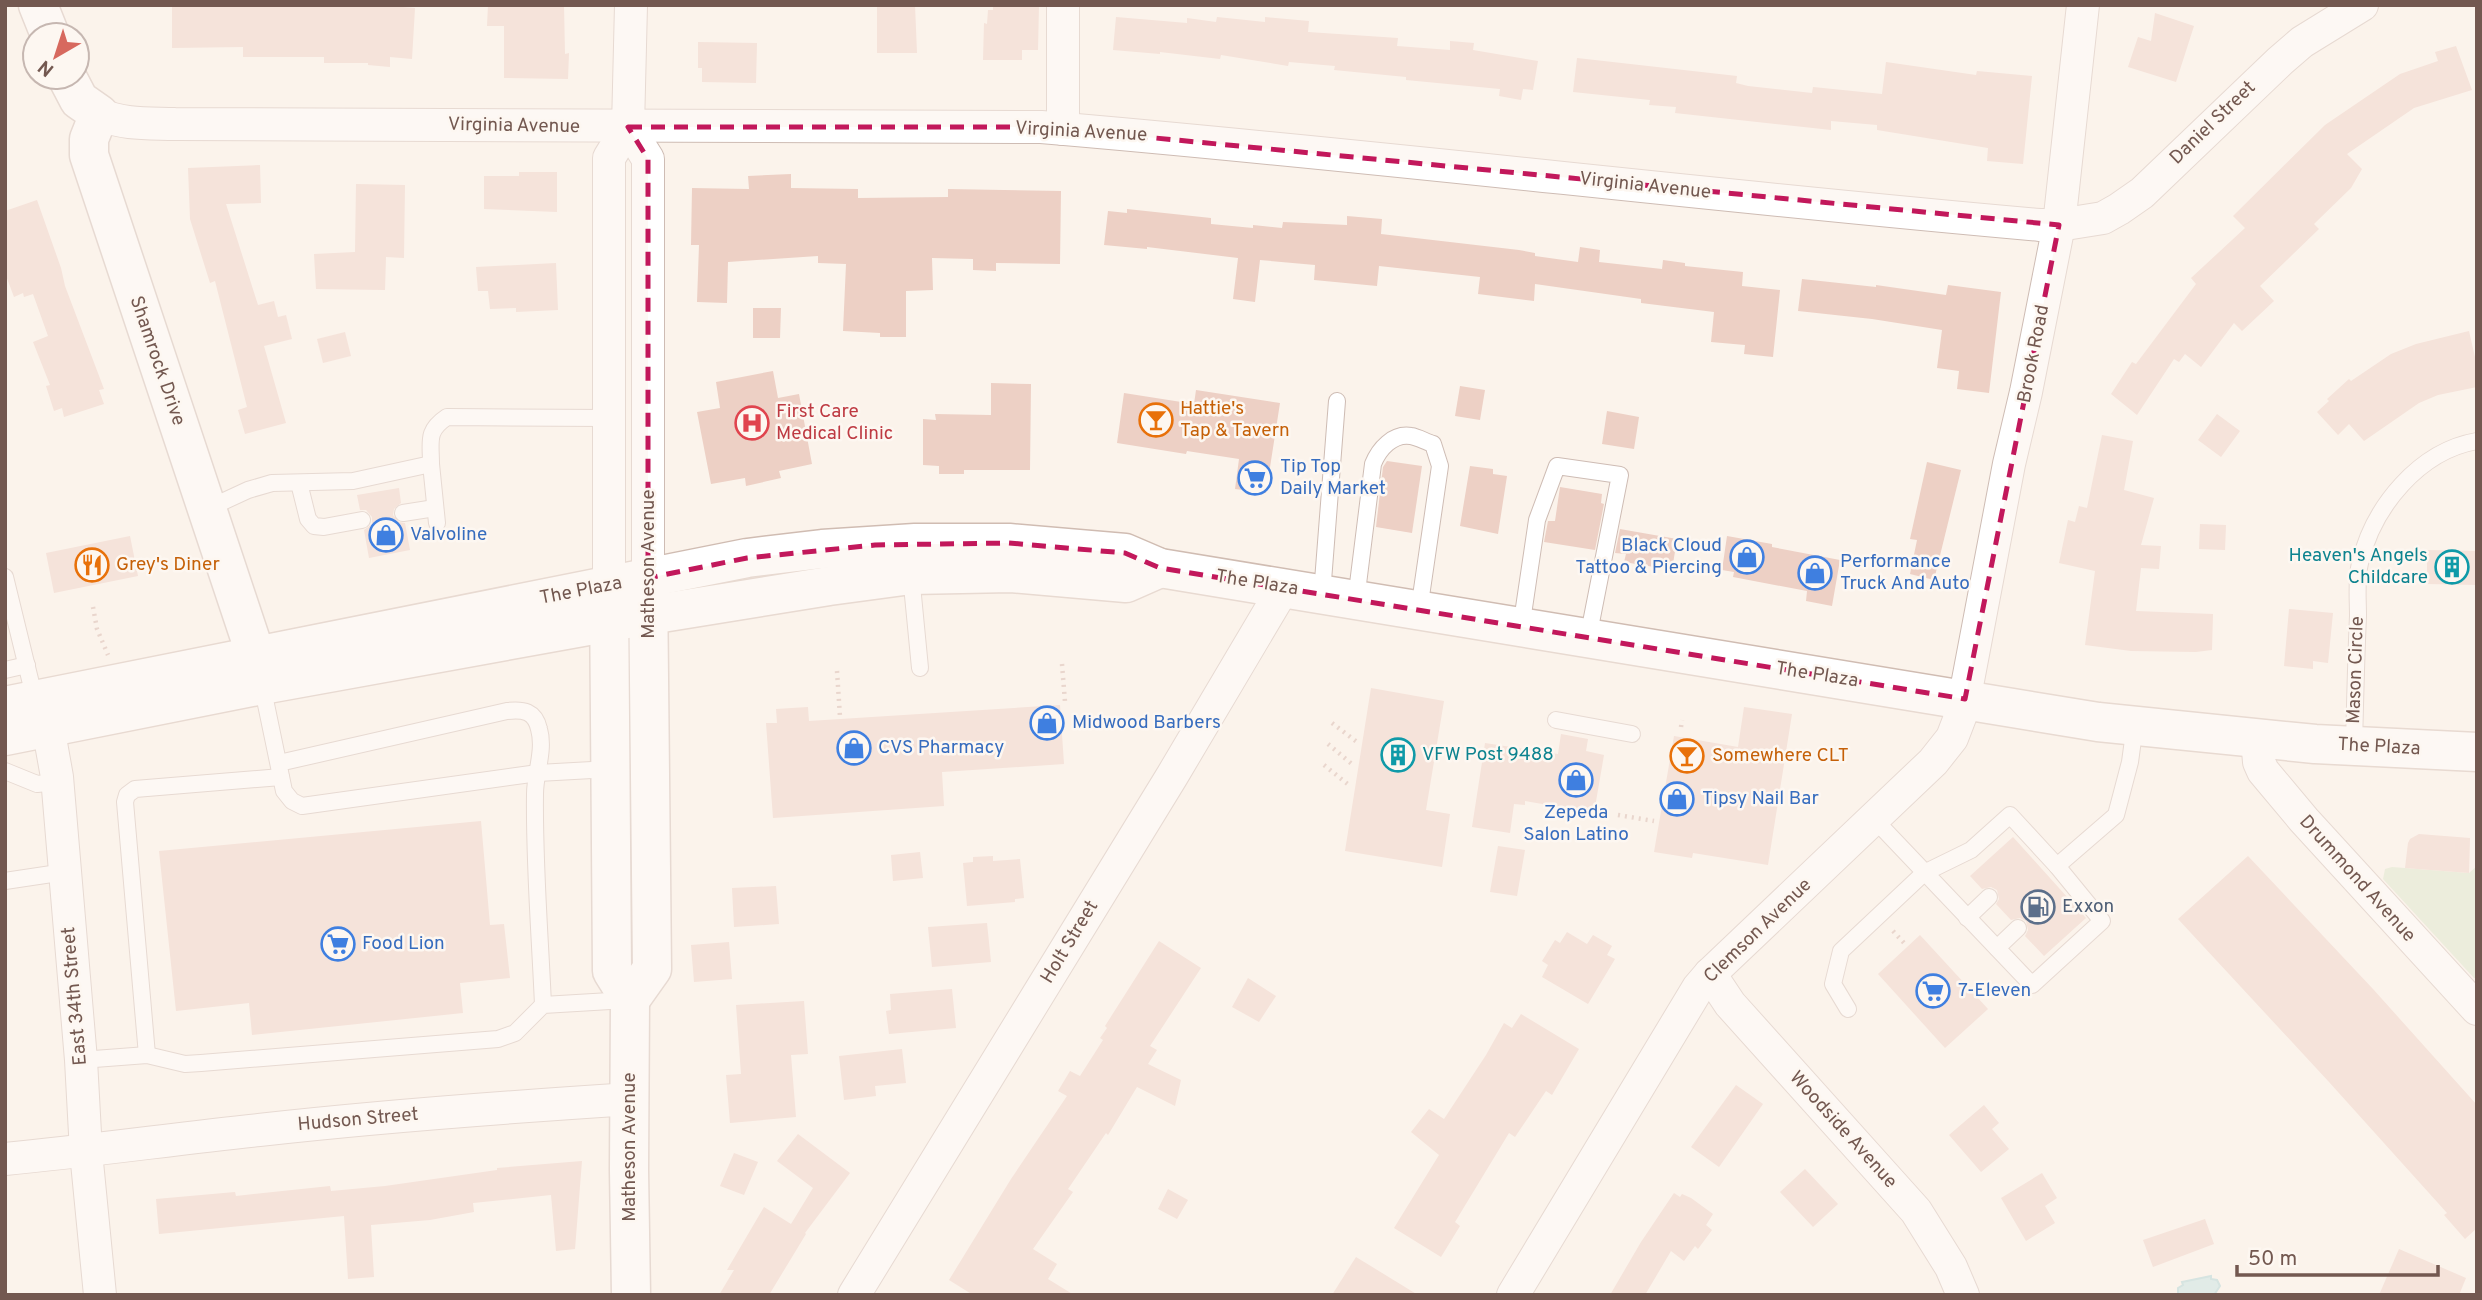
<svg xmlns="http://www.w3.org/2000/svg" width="2482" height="1300" viewBox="0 0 2482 1300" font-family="Overpass,sans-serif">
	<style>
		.green { fill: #dae7ca }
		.water { fill: #c1e2e3; stroke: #a8d2d4; stroke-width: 2 }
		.building { fill: #edd0c5 }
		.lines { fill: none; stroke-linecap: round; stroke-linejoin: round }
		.service-casing { stroke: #cebcb4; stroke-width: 18 }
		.minor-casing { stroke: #cebcb4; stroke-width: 34 }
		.tertiary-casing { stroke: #cebcb4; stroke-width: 41 }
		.secondary-casing { stroke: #d0bcb2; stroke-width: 41 }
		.path { stroke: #d3b3a8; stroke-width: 4.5; stroke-dasharray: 2 5; stroke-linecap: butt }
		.service { stroke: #fff; stroke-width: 16 }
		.minor { stroke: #fff; stroke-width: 32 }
		.tertiary { stroke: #fff; stroke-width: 38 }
		.secondary { stroke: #fff; stroke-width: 38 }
		.marked { fill: none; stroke: #c2185b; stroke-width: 5; stroke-dasharray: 14 9; stroke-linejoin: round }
		.labels { text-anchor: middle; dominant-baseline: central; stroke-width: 5; stroke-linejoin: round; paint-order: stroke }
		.street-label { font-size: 19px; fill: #735850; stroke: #fdf7f1 }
		.food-label { font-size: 19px; fill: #c56008; stroke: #fdf7f1; text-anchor: start }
		.health-label { font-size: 19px; fill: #be3a42; stroke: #fdf7f1; text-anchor: start }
		.shop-label { font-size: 19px; fill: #366cbe; stroke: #fdf7f1; text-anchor: start }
		.culture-label { font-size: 19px; fill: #0d838f; stroke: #fdf7f1; text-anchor: end }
		.service-label { font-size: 19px; fill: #4e5e75; stroke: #fdf7f1; text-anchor: start }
	</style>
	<rect width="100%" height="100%" fill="#fbf3eb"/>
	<polygon class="green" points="2477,866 2477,978 2474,978 2383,879 2385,869 2392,867 2469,873"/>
	<polygon class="water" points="2211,1276 2211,1279 2217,1280 2220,1286 2214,1295 2178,1294 2178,1288 2183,1285 2182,1282"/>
	<g class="building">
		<polygon points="172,5 379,5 415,8 412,59 390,57 390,67 368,65 368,63 324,63 324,57 243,57 243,47 172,48"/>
		<polygon points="488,5 564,5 565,54 569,53 568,79 504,78 504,26 487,26"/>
		<polygon points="877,5 915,5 917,53 877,53"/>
		<polygon points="993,5 1039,5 1038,50 1022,50 1022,60 983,60 984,23 987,24 988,10 993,10"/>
		<polygon points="2155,13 2194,26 2176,82 2128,67 2138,37 2151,41"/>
		<polygon points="1116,17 1187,23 1187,18 1216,22 1217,17 1265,22 1265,17 1309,21 1308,32 1398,38 1397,46 1450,50 1450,41 1474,43 1473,50 1538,61 1533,90 1523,89 1521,100 1499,96 1500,89 1406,80 1406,77 1334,70 1335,66 1289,62 1288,66 1221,55 1220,59 1160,52 1160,54 1113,50"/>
		<polygon points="698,42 757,43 756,83 702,82 702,68 698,68"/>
		<polygon points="2456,46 2472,90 2414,108 2347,154 2362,169 2351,188 2314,224 2319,229 2260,286 2274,301 2242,331 2234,323 2201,367 2185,354 2179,362 2174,359 2137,415 2111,394 2132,362 2136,364 2196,284 2191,278 2245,228 2233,216 2325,125 2400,74 2438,61 2435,52"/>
		<polygon points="1577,58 1737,76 1736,83 1748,86 1812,93 1813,87 1882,94 1886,62 1976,75 1977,71 2032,76 2023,164 1987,161 1988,148 1877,130 1877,125 1831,121 1831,130 1813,128 1675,113 1676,107 1649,105 1650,100 1573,92"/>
		<polygon points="260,165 261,203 226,204 258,305 274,301 278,317 286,315 292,339 264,346 286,423 245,434 238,410 247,407 215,281 210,283 190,219 188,168"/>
		<polygon points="519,172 557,172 557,212 484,209 484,176 519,176"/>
		<polygon points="791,174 791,188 858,189 858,198 948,197 948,189 1061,191 1060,264 996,263 996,271 973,270 973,259 932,258 933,290 906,291 906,337 880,337 880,333 843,331 846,264 818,263 818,256 728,262 727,303 697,302 699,245 691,245 692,188 749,189 748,176"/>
		<polygon points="356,184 405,185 404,258 386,257 385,290 316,289 314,254 355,252"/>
		<polygon points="37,200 61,268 65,286 104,389 99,390 104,404 64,417 62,408 54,411 46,386 50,385 33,342 48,336 33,294 24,297 23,293 14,297 5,273 5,211"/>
		<polygon points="1127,209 1211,218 1211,224 1253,228 1253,225 1282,228 1283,222 1347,225 1347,216 1382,219 1381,234 1519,250 1535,253 1535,256 1578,262 1580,247 1600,250 1599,262 1662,269 1663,260 1685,263 1685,266 1743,272 1742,286 1780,290 1773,357 1744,354 1745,345 1711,342 1714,312 1641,303 1641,299 1535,284 1534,301 1478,294 1480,277 1379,266 1377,286 1314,280 1315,265 1260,260 1255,302 1233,299 1238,258 1147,247 1147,249 1104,245 1108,211 1127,213"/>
		<polygon points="556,263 558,310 516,312 516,308 490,309 488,291 478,291 476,267"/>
		<polygon points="1802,279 1876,287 1876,285 1946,295 1948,285 2001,292 1989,393 1957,389 1959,371 1937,368 1942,330 1872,319 1798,311"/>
		<polygon points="753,308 781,308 780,338 753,338"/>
		<polygon points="2469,331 2477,366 2477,387 2438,395 2419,403 2364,441 2349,424 2338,435 2317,412 2329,401 2327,399 2349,379 2351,381 2391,354 2416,344"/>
		<polygon points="345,332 351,356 323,363 317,339"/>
		<polygon points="773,371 778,398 799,394 812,464 779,471 781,478 746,486 745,478 711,484 697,412 720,408 716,382"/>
		<polygon points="991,383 1031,384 1030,470 964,470 964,474 939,474 939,466 923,465 923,419 936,420 935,414 991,415"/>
		<polygon points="1460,386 1485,390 1480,420 1455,416"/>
		<polygon points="1196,390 1280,403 1266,493 1235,489 1239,459 1187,451 1186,454 1117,443 1124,393 1194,404"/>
		<polygon points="1607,411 1639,417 1634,449 1602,444"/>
		<polygon points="2217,414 2240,431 2221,457 2198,440"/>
		<polygon points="2102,435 2133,441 2124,490 2154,498 2141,545 2161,546 2159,569 2141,568 2136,611 2213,614 2212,650 2196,652 2131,651 2085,645 2095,571 2059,563 2068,520 2075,522 2079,506 2087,508"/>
		<polygon points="1387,461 1422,466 1412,533 1376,527 1383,467"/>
		<polygon points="1927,462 1961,470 1934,580 1910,574 1917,540 1910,539"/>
		<polygon points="1470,466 1493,469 1493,474 1507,476 1498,534 1460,526"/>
		<polygon points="1560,487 1602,494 1601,503 1604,504 1595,550 1544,542 1548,521 1555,521"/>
		<polygon points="399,488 401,503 394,509 393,515 399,522 405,523 410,550 369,558 364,530 372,524 372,517 366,510 360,510 357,495"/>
		<polygon points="2200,524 2226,525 2225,550 2199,549"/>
		<polygon points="1620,529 1677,539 1672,570 1624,562 1626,554 1615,553"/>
		<polygon points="130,536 138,576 54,593 46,553"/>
		<polygon points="1727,536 1772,544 1772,547 1840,560 1832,606 1806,601 1807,591 1733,577 1734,572 1722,570"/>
		<polygon points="2427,550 2477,551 2477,585 2427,584"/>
		<polygon points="2289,609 2333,613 2328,663 2313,661 2313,669 2284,666"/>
		<polygon points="1371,688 1444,701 1426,810 1450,814 1442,867 1345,851"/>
		<polygon points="1060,705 1064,764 942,772 944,806 773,818 766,723 777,723 776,709 808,707 809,721"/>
		<polygon points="1744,707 1792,714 1768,865 1693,853 1692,858 1654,852 1674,736 1738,747"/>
		<polygon points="1561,734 1588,739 1586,751 1604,755 1594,813 1525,801 1525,805 1514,804 1510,833 1472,827 1485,743 1558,754"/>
		<polygon points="481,821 490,925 504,924 510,978 460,983 463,1013 252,1035 249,1003 176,1011 159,851"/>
		<polygon points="2419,834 2470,838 2469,873 2405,868 2408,843 2410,839"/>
		<polygon points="2013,837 2086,918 2044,956 2025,936 2028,930 2026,921 2020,918 2011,920 1996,904 1999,899 1997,890 1991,887 1982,889 1970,876"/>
		<polygon points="1498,846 1525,850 1517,896 1490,892"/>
		<polygon points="920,852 923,878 893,881 891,855"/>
		<polygon points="993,856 993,861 1020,859 1024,898 1015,899 1015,902 967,906 963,863 973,862 973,857"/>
		<polygon points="2248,856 2373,989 2477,1105 2477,1228 2465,1239 2444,1215 2447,1213 2329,1082 2178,919"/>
		<polygon points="776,886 779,924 734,927 732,888"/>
		<polygon points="987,923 991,962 932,967 928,927"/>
		<polygon points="1567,932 1587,944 1593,935 1612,946 1607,955 1615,959 1588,1004 1542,977 1548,965 1542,961 1555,940 1560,943"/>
		<polygon points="1920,935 1988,1009 1945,1048 1878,974"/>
		<polygon points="1159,941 1201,968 1150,1046 1157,1050 1148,1064 1181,1080 1175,1106 1137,1087 1108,1135 1106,1133 1068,1189 1073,1192 1033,1249 1057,1264 1048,1279 1074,1295 973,1295 949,1280 1011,1179 1067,1096 1058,1091 1070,1071 1080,1076 1103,1040 1100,1038 1107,1028 1105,1026"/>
		<polygon points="729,942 732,979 694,982 691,945"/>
		<polygon points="1248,978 1276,996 1259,1022 1232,1007"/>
		<polygon points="952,989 956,1028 889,1034 886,1011 891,1010 890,994"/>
		<polygon points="804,1001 808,1054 791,1055 796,1117 730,1123 726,1075 741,1074 736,1005"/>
		<polygon points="1521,1014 1579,1049 1552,1095 1546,1091 1515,1137 1509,1133 1455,1222 1460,1226 1441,1257 1394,1228 1439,1155 1411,1132 1429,1109 1444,1119 1486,1055 1504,1023 1512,1028"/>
		<polygon points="902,1049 906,1083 875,1086 876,1096 844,1100 839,1056"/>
		<polygon points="1736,1085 1763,1104 1719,1167 1691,1147"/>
		<polygon points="1984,1105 1999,1123 1992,1129 2009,1149 1981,1172 1949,1135"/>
		<polygon points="798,1134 850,1173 805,1233 806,1234 769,1295 719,1295 734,1270 727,1270 764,1207 791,1224 813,1188 777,1161"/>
		<polygon points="734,1153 758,1162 744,1195 720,1186"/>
		<polygon points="582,1161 575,1249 556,1251 551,1195 473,1203 474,1212 430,1220 371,1225 374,1277 348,1279 344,1216 159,1234 156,1199 235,1192 236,1196 330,1186 331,1191 385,1186 497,1170 497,1168"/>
		<polygon points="1805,1169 1838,1204 1813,1227 1780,1192"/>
		<polygon points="2042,1173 2057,1198 2045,1206 2055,1223 2026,1241 2001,1198"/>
		<polygon points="1168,1189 1188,1200 1177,1219 1158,1209"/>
		<polygon points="1674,1193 1680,1197 1682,1194 1691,1198 1713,1214 1706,1225 1712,1230 1698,1249 1695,1246 1684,1261 1671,1251 1645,1295 1610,1295 1641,1242"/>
		<polygon points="2205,1219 2214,1244 2153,1267 2143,1240"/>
		<polygon points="2399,1249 2466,1278 2459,1295 2379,1295"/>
		<polygon points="1356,1257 1418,1295 1332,1295"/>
	</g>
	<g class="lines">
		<defs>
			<g id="service">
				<polyline points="431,464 437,523"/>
				<polyline points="299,483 308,519 314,526 324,527 362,520"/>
				<path d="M207 509 248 490 272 483 353 481 431 464C431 441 426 431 447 417L609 418"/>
				<polyline points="403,513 435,508"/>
				<polyline points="911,575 920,668"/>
				<polyline points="5,577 35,700"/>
				<polyline points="1322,594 1337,401"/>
				<path d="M1356 600 1373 464C1379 449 1393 433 1411 436 1418 437 1426 442 1433 444L1440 466 1419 610"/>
				<polyline points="1521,628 1537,520 1557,466 1620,475 1588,638"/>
				<polyline points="5,670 27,665"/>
				<polyline points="262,685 284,791 292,801 302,806 538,773 610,769"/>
				<polyline points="1556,720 1632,734"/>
				<path d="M2354 746C2355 703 2356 660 2358 616 2358 599 2356 579 2360 563 2373 507 2419 451 2477 441"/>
				<path d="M279 763 507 711C523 709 535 711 539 729 545 750 535 773 535 794 534 864 540 935 543 1005"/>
				<polyline points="5,771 37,784 58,782"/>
				<polyline points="1874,819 2032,985 2102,921 2057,866"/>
				<polyline points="5,881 65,872"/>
				<polyline points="1967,918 1989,897"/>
				<polyline points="1997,948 2018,928"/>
				<polyline points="1848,1009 1833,984 1841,951 1924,873 1971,850 2010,815 2057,866 2116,815 2130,762 2135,725"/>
				<polyline points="147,1055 125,802 127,795 135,789 281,777"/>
				<polyline points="81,1060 147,1055 185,1064 201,1063 498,1039 515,1033 543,1005 627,1000"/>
			</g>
			<g id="minor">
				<path d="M99 114C124 125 149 123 175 124L1041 127C1375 155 1707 196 2040 225H2059L2103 218 2119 209 2142 193 2280 61 2302 42 2362 5"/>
				<polyline points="628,127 648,159 648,578"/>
				<polyline points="1063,129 1063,5"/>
				<polyline points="609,586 609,158 628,127 631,5"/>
				<polyline points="44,704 57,777 81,1060 86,1152 100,1295"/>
				<polyline points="2257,738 2259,762 2263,771 2304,820 2477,1009"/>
				<polyline points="1710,974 1730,1004 1916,1211 1951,1267 1963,1295"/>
				<path d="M5 1159C90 1151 174 1139 259 1130 383 1116 507 1107 631 1099"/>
				<polyline points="854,1295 1172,776 1284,587"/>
				<polyline points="1513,1295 1698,988 1710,974 1933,762 1952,738 1962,712 2009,464 2026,392 2059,225 2083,5"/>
			</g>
			<g id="tertiary">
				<polyline points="38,5 50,35"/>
				<polyline points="67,77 79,100 99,114 89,139 89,155 256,656"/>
				<polyline points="609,591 612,971 630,1000 629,1170 631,1295"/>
				<polyline points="630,1000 652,969 648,582"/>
			</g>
			<g id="secondary">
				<polyline points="5,706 747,558 822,549 915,543 1009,543 1125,553 1160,568 2098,722 2315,744 2477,752"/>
				<polyline points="5,736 262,685 649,615 829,586 911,575 1011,573 1126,583 1160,568"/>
			</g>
		</defs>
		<use href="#service" class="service-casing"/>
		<use href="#minor" class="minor-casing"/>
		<use href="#tertiary" class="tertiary-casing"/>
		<use href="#secondary" class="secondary-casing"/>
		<g class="path">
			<polyline points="93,607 97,629 108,655"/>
			<polyline points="1062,664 1065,702"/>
			<polyline points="837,671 840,717"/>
			<polyline points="1332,723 1357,742"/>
			<polyline points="1681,727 1682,720"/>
			<polyline points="1328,744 1353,765"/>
			<polyline points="1324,765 1350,786"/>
			<polyline points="1618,815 1654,821"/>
			<polyline points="1893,931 1904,943"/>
		</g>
		<use href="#service" class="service"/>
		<use href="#minor" class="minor"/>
		<use href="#tertiary" class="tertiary"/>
		<use href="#secondary" class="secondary"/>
	</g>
	<path d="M0 0H2482V1300H0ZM628 127H1041L2059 225 1965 699 1160 568 1125 553 1009 543 875 545 747 558 648 578V159Z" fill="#fbf3eb" fill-opacity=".55" fill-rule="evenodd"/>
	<path class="marked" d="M628 127H1041L2059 225 1965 699 1160 568 1125 553 1009 543 875 545 747 558 648 578V159Z"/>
	<defs>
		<symbol id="bar-ring" viewBox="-11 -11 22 22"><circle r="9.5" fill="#fdf7f1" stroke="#e8710a" stroke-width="1.5"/><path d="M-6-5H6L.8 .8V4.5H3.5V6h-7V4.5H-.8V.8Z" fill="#e8710a"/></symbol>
		<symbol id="hospital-ring" viewBox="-11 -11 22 22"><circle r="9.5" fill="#fdf7f1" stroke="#e0444e" stroke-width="1.5"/><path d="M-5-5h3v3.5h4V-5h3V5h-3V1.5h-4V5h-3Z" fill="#e0444e"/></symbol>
		<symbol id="supermarket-ring" viewBox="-11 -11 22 22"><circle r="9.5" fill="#fdf7f1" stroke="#3f7fe0" stroke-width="1.5"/><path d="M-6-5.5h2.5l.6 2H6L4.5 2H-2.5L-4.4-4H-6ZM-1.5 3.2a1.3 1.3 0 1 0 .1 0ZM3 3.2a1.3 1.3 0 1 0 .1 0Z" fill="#3f7fe0"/></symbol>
		<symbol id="shop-ring" viewBox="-11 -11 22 22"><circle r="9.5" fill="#fdf7f1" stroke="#3f7fe0" stroke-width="1.5"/><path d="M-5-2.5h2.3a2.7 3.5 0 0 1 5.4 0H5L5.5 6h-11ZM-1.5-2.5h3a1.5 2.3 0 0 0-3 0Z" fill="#3f7fe0"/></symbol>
		<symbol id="restaurant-ring" viewBox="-11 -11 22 22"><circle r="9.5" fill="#fdf7f1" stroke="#e8710a" stroke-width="1.5"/><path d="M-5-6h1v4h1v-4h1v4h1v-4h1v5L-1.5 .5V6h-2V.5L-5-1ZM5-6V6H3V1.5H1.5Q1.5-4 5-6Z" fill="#e8710a"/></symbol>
		<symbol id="building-ring" viewBox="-11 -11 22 22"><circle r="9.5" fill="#fdf7f1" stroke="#0f9aa8" stroke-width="1.5"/><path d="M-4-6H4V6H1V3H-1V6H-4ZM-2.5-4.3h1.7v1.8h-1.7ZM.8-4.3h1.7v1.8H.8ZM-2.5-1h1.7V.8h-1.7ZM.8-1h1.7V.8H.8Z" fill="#0f9aa8"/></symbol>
		<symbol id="fuel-ring" viewBox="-11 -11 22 22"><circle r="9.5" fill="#fdf7f1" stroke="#5c6f8a" stroke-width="1.5"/><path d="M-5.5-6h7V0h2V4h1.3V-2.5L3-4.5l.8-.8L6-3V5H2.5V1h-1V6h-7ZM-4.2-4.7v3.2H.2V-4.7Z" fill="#5c6f8a"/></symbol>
	</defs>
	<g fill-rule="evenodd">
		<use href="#bar-ring" x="1137" y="401" width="38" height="38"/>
		<use href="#hospital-ring" x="733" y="404" width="38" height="38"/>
		<use href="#supermarket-ring" x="1236" y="459" width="38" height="38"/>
		<use href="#shop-ring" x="367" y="516" width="38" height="38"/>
		<use href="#shop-ring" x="1728" y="538" width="38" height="38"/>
		<use href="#restaurant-ring" x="73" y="546" width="38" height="38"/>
		<use href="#building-ring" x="2433" y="548" width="38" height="38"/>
		<use href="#shop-ring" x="1796" y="554" width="38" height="38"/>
		<use href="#shop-ring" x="1028" y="704" width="38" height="38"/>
		<use href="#shop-ring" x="835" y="729" width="38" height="38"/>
		<use href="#building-ring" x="1379" y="736" width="38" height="38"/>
		<use href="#bar-ring" x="1668" y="737" width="38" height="38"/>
		<use href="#shop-ring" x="1557" y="761" width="38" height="38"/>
		<use href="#shop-ring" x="1658" y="780" width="38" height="38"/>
		<use href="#fuel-ring" x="2019" y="888" width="38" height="38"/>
		<use href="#supermarket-ring" x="319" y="925" width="38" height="38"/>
		<use href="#supermarket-ring" x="1914" y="972" width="38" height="38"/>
	</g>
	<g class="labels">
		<g class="street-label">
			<text transform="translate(2213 123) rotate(-44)">Daniel Street</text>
			<text transform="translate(514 126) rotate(1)">Virginia Avenue</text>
			<text transform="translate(1081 132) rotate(3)">Virginia Avenue</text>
			<text transform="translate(1645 186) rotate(6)">Virginia Avenue</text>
			<text transform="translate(2034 354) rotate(-79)">Brook Road</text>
			<text transform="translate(157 361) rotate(71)">Shamrock Drive</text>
			<text transform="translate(649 564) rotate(-90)">Matheson Avenue</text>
			<text transform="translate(1257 583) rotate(9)">The Plaza</text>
			<text transform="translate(581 591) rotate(-11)">The Plaza</text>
			<text transform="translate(2356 670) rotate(-88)">Mason Circle</text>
			<text transform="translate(1817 675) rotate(9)">The Plaza</text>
			<text transform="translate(2379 747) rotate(3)">The Plaza</text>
			<text transform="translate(2357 879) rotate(48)">Drummond Avenue</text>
			<text transform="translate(1758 931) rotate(-44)">Clemson Avenue</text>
			<text transform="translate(1070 942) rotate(-59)">Holt Street</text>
			<text transform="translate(75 996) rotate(-95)">East 34th Street</text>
			<text transform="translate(358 1120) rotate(-5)">Hudson Street</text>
			<text transform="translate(1843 1130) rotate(48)">Woodside Avenue</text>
			<text transform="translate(630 1147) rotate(-90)">Matheson Avenue</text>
		</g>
		<g class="food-label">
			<text x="1180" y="409">Hattie's<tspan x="1180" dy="22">Tap &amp; Tavern</tspan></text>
			<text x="116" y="565">Grey's Diner</text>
			<text x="1712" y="756">Somewhere CLT</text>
		</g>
		<g class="health-label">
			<text x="776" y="412">First Care<tspan x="776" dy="22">Medical Clinic</tspan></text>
		</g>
		<g class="shop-label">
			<text x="1280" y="467">Tip Top<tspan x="1280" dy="22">Daily Market</tspan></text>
			<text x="410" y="535">Valvoline</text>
			<text x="1722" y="546" text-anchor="end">Black Cloud<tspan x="1722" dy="22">Tattoo &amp; Piercing</tspan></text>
			<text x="1840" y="562">Performance<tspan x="1840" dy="22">Truck And Auto</tspan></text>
			<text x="1072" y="723">Midwood Barbers</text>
			<text x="878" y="748">CVS Pharmacy</text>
			<text x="1702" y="799">Tipsy Nail Bar</text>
			<text x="1576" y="813" text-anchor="middle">Zepeda<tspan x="1576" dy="22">Salon Latino</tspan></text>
			<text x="362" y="944">Food Lion</text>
			<text x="1958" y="991">7-Eleven</text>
		</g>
		<g class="culture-label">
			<text x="2428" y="556">Heaven's Angels<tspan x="2428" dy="22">Childcare</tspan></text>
			<text x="1422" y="755" text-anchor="start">VFW Post 9488</text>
		</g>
		<g class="service-label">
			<text x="2062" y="907">Exxon</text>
		</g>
	</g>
	<rect width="2482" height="1300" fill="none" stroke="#735850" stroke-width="14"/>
	<g transform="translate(56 56) rotate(219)"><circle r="33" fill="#fdf7f1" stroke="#c6b7b1" stroke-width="2"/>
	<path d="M0-5L12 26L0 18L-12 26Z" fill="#d7695e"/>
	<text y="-10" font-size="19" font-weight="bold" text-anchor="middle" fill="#735850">N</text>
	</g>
	<path d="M2237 1265v10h201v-10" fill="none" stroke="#735850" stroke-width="3.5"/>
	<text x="2248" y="1265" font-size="21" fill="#735850" stroke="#fdf7f1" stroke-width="5" paint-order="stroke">50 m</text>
</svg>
